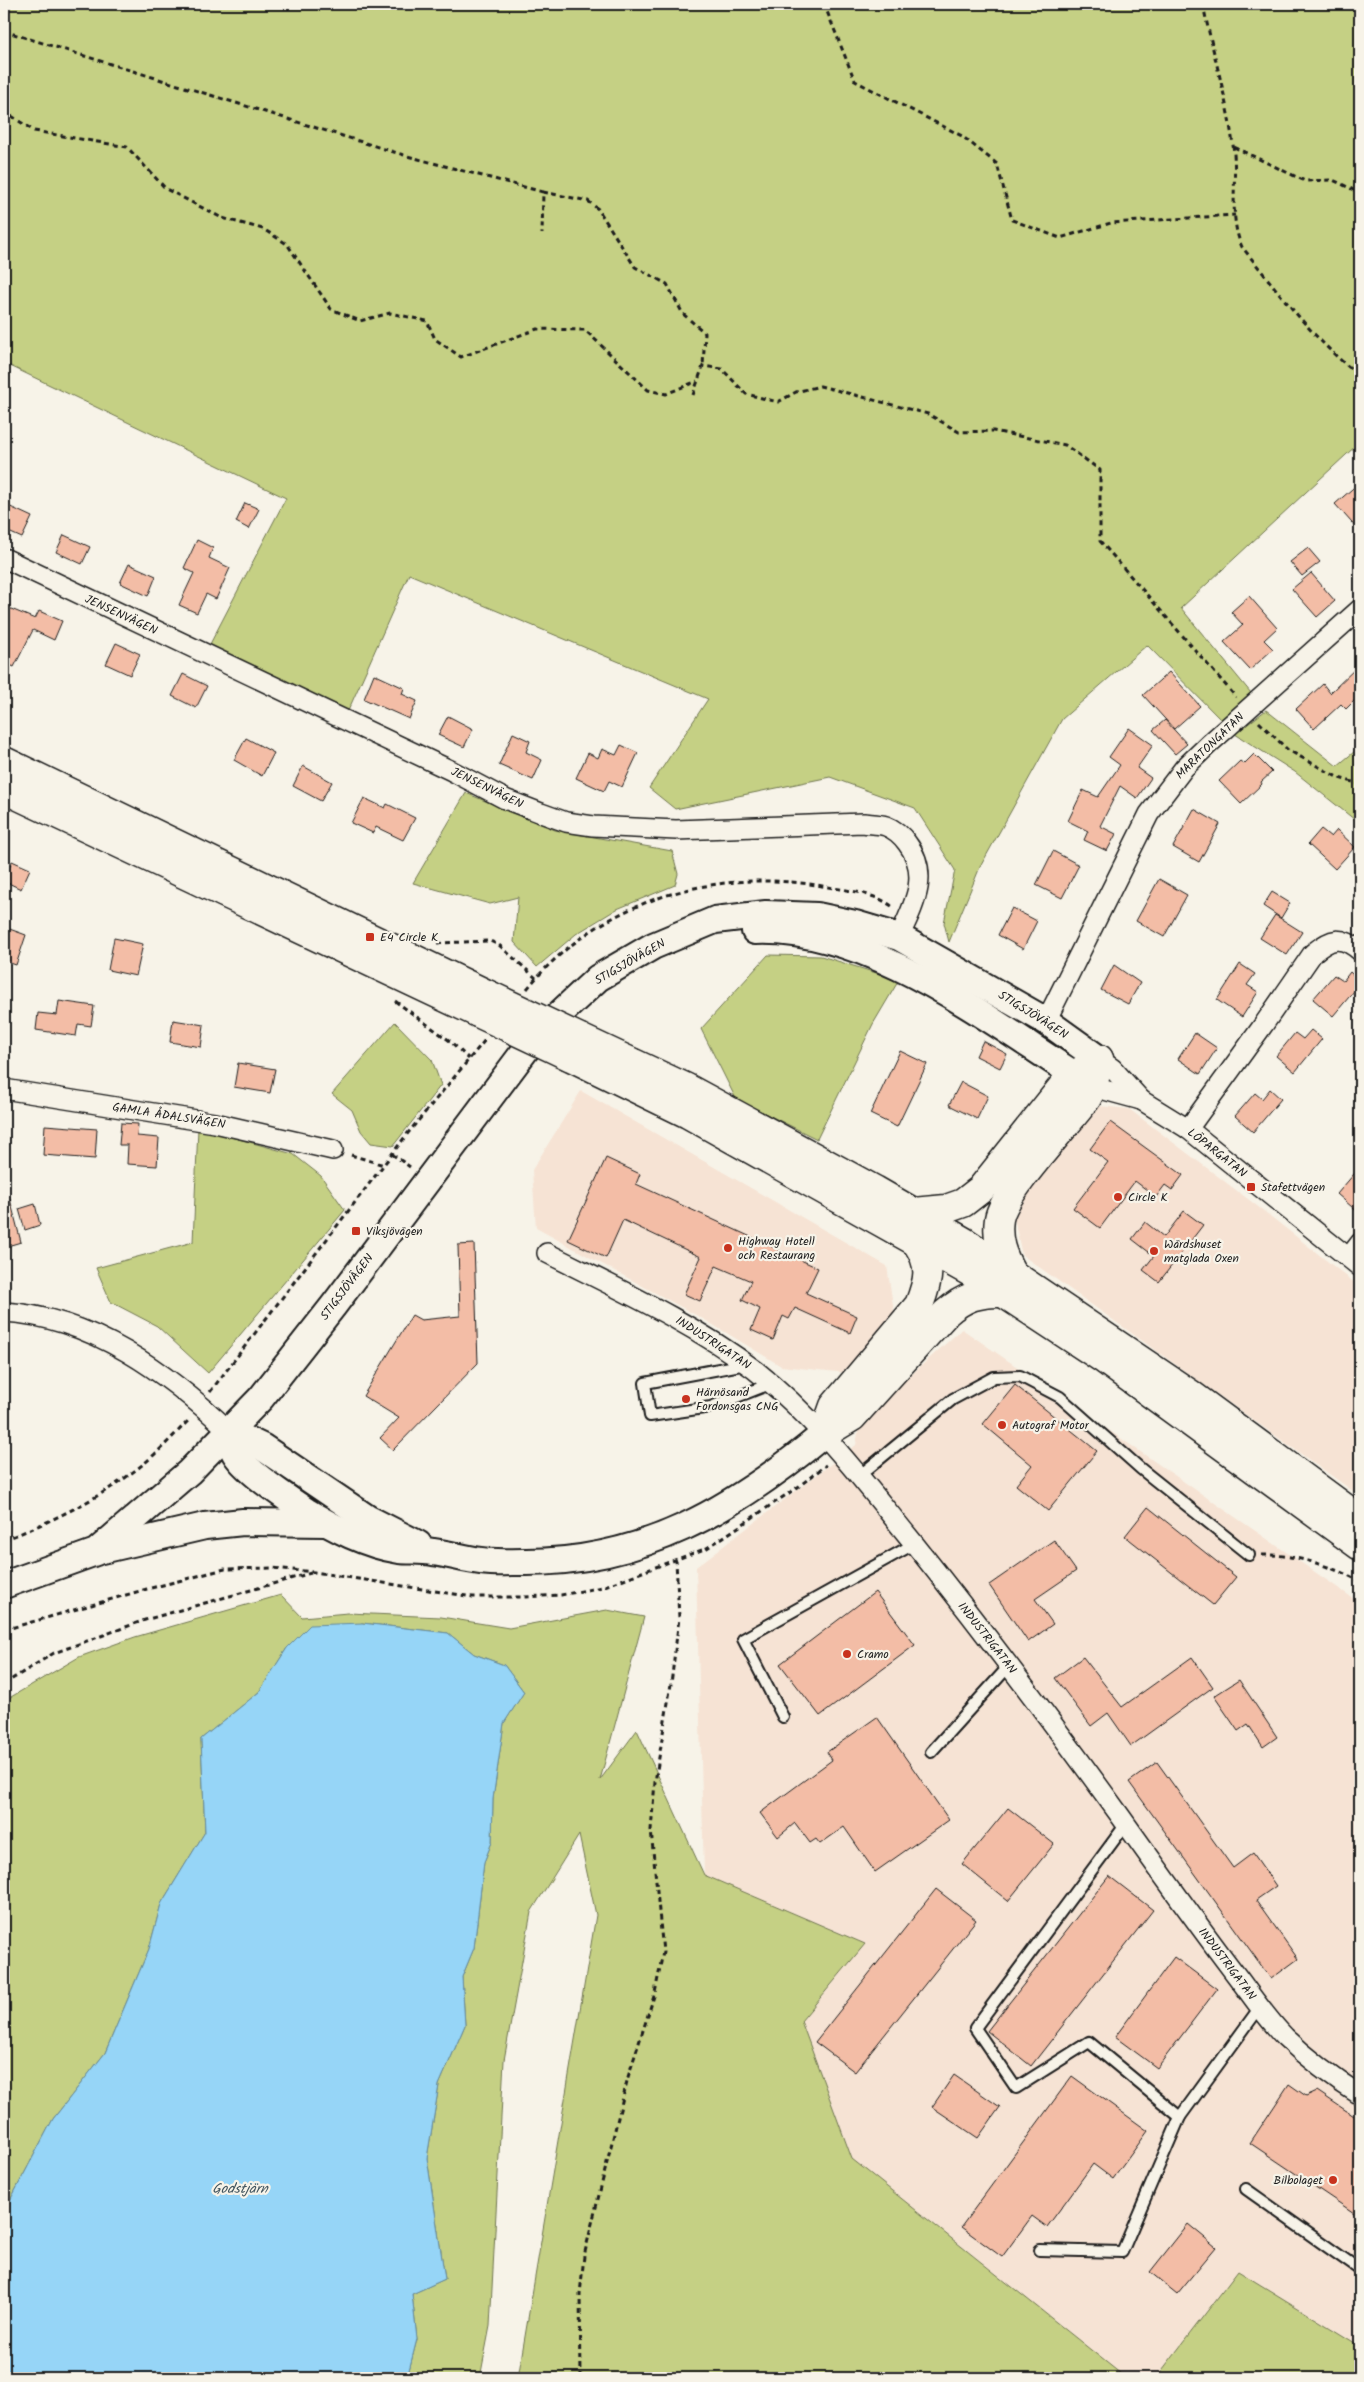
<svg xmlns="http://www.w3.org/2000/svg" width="1364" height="2382" viewBox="0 0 1364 2382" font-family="Kalam,sans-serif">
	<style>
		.built { fill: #f6e3d4 }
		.green { fill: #c5d084; stroke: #707650 }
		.water { fill: #96d5f7; stroke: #658b9f }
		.building { fill: #f3bda6; stroke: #1c1c1c }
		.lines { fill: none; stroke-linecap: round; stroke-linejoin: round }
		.lane-casing { stroke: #1c1c1c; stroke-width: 14 }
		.street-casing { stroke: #1c1c1c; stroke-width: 22 }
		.secondary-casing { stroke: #1c1c1c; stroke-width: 30 }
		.highway-casing { stroke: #1c1c1c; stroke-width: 31 }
		.path { stroke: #1c1c1c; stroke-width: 3; stroke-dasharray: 5 4; stroke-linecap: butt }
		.lane { stroke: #f7f3e8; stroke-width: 10 }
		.street { stroke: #f7f3e8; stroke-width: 19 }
		.secondary { stroke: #f7f3e8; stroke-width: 26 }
		.highway { stroke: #f7f3e8; stroke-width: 28 }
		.highway-bridge-casing { stroke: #1c1c1c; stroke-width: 31; stroke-linecap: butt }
		.highway-bridge { stroke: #f7f3e8; stroke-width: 28 }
		.poi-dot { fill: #c8321e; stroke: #f7f3e8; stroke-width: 2 }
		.labels { text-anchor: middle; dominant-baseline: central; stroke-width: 4.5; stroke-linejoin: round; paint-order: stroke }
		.street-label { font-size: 12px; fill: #1c1c1c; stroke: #f7f3e8 }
		.poi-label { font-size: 12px; fill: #1c1c1c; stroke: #f7f3e8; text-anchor: start }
		.water-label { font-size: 14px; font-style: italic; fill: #41545e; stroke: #f7f3e8 }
	</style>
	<rect width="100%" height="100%" fill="#f7f3e8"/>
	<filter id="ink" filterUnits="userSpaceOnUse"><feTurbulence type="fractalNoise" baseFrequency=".02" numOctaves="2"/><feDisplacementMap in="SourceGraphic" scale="10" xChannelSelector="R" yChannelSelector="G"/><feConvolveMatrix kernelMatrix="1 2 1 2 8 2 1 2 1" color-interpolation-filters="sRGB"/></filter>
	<g filter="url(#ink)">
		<g class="built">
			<polygon points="581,1091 887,1266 895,1318 847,1373 781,1366 705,1320 536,1228 532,1170"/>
			<polygon points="1099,1106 1129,1109 1265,1212 1360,1287 1360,1496 1022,1255 1013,1213"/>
			<polygon points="962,1329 1360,1603 1360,2346 1238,2271 1156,2378 1126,2378 852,2159 801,2021 865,1944 704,1875 696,1567 856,1445 860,1421"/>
		</g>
		<g class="green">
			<polygon points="4,4 1360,4 1360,442 1181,608 1251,693 1221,720 1147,645 1062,719 980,867 949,942 944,923 955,870 915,808 830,777 675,809 649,788 708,699 409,574 348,711 209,646 286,498 4,363"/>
			<polygon points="1266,710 1337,766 1360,747 1360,824 1295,772 1235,734"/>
			<polygon points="466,793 555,830 672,851 678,874 675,885 617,909 576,934 537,967 514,942 518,897 490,904 413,883"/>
			<polygon points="768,955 821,956 899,980 873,1024 817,1139 736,1099 701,1029"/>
			<polygon points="395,1022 432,1060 441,1085 393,1146 371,1143 361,1131 352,1110 332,1094"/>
			<polygon points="198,1128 293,1154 321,1176 345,1210 208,1373 157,1326 111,1302 96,1268 193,1242"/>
			<polygon points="281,1595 302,1617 348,1613 441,1617 509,1628 607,1610 644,1617 600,1780 637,1730 704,1875 865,1944 801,2021 852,2159 1126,2378 518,2378 596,1915 579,1835 531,1912 504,2060 490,2326 480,2378 407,2378 417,2339 412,2294 445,2279 427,2158 439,2085 465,2025 462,1977 474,1948 484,1862 492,1842 493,1799 504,1723 524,1692 504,1665 474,1654 448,1633 362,1623 287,1648 259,1692 201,1739 205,1832 161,1904 149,1949 105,2053 53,2119 4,2212 4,1701 79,1657 135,1637"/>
			<polygon points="1238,2271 1360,2346 1360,2378 1156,2378"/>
		</g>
		<polygon class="water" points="362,1623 448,1633 474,1654 504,1665 524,1692 504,1723 493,1799 492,1842 484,1862 474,1948 462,1977 465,2025 439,2085 427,2158 445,2279 412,2294 417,2339 407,2378 4,2378 4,2212 53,2119 105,2053 149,1949 161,1904 205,1832 201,1739 259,1692 287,1648 310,1625"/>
		<g class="building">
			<polygon points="1360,482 1360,532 1335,504"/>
			<polygon points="245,503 259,509 249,529 236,522"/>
			<polygon points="4,504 32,517 22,538 4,530"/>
			<polygon points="64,535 90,547 82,564 56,552"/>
			<polygon points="197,540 213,548 209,558 230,568 216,599 206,594 197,613 179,605 194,573 184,568"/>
			<polygon points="1308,548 1320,562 1302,576 1290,562"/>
			<polygon points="129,564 156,576 148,596 120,583"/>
			<polygon points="1311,573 1335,601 1317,617 1292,589"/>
			<polygon points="1249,596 1277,628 1264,640 1273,649 1250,670 1224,642 1243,625 1231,612"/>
			<polygon points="4,606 35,619 39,611 62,621 54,640 33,630 14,667 4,662"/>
			<polygon points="116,643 140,654 130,675 106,664"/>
			<polygon points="1360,664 1360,695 1346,709 1341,704 1314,729 1296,709 1323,684 1330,693"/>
			<polygon points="1169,672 1200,706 1174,729 1143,695"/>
			<polygon points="183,674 207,686 196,708 172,696"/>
			<polygon points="374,674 404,688 402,694 417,701 409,719 364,699"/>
			<polygon points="448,716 473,729 464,747 438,735"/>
			<polygon points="1165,720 1187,744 1175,754 1153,730"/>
			<polygon points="1129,728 1153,745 1137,768 1151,778 1137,798 1120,786 1100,826 1116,834 1107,851 1084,840 1088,831 1068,821 1083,790 1098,797 1120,765 1109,757"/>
			<polygon points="513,733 530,741 526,752 542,760 533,780 499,765"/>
			<polygon points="246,738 274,753 262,776 234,760"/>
			<polygon points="621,745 638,753 622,787 609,781 604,791 576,778 588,753 598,758 602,749 616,755"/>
			<polygon points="1254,754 1272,772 1261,782 1262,784 1241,804 1219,781 1240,761 1244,764"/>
			<polygon points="303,766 332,782 321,801 293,786"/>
			<polygon points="364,798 385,808 387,804 415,818 403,840 376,827 373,833 351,823"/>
			<polygon points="1194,809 1220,824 1199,862 1173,847"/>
			<polygon points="1321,829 1331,837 1337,830 1355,847 1335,869 1308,844"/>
			<polygon points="1053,851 1079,865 1062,898 1036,885"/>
			<polygon points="12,861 30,869 21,889 4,881"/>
			<polygon points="1159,879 1187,895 1164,937 1136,921"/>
			<polygon points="1272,892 1290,903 1281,918 1263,906"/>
			<polygon points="1012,908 1037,921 1023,949 998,935"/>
			<polygon points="1275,915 1302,932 1287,955 1260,938"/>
			<polygon points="4,927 26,935 16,965 4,961"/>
			<polygon points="114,938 143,944 136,976 108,970"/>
			<polygon points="1240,964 1255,974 1247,985 1258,992 1242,1017 1217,1000"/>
			<polygon points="1114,965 1140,983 1128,1004 1101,990"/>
			<polygon points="1350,972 1360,981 1360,984 1333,1016 1313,999 1334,975 1343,981"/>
			<polygon points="59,1001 94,1006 91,1026 78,1024 76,1036 36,1030 38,1013 57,1015"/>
			<polygon points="173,1020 204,1025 201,1047 170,1042"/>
			<polygon points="1311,1030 1322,1039 1295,1072 1276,1056 1295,1033 1303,1039"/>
			<polygon points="1195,1033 1217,1048 1200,1074 1178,1059"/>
			<polygon points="983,1041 1007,1054 1000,1068 976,1056"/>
			<polygon points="900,1051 927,1064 897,1127 870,1114"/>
			<polygon points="238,1063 275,1069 270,1093 234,1087"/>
			<polygon points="961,1082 988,1096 977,1119 949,1105"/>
			<polygon points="1270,1089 1281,1099 1253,1132 1235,1116 1255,1093 1262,1099"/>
			<polygon points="1110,1122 1183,1175 1172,1190 1165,1185 1156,1197 1135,1181 1100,1228 1073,1208 1108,1162 1090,1149"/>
			<polygon points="121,1123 138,1124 137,1136 159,1138 157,1166 127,1164 128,1145 119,1145"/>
			<polygon points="45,1125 97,1129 95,1159 43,1155"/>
			<polygon points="606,1158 640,1174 636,1184 818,1268 806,1293 857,1316 850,1333 795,1308 789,1319 783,1316 773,1340 751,1330 760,1309 742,1300 751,1281 716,1266 700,1301 684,1294 701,1257 623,1220 606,1258 568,1240"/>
			<polygon points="1360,1167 1360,1214 1337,1194"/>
			<polygon points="9,1195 21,1242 4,1247 4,1196"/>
			<polygon points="35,1204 40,1225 25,1230 19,1209"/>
			<polygon points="1184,1211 1203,1225 1159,1282 1143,1270 1154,1256 1132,1239 1145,1222 1164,1237"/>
			<polygon points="474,1244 478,1363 393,1450 380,1438 399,1418 363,1396 412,1315 421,1320 460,1316 458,1245"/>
			<polygon points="1015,1385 1097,1451 1048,1511 1016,1485 1032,1465 983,1424"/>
			<polygon points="1148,1507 1236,1577 1213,1605 1125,1536"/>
			<polygon points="1054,1540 1076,1571 1035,1599 1053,1624 1028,1642 989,1585"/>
			<polygon points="875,1592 915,1645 820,1716 780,1664"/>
			<polygon points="1083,1657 1122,1707 1192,1657 1213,1687 1131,1746 1108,1713 1091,1726 1055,1678"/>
			<polygon points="1239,1680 1277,1737 1263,1747 1248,1724 1238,1731 1214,1696"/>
			<polygon points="877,1717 949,1820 875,1872 844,1827 820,1844 816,1839 810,1843 795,1823 778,1837 760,1813 832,1760 827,1752"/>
			<polygon points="1157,1762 1233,1868 1253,1853 1276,1886 1256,1900 1298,1959 1271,1979 1129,1782"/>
			<polygon points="1008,1808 1054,1844 1008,1901 962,1864"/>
			<polygon points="1109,1876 1153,1910 1031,2066 987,2031"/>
			<polygon points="936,1889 976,1920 855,2072 815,2042"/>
			<polygon points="1174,1957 1217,1989 1157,2068 1115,2037"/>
			<polygon points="954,2075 1000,2107 978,2138 932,2107"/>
			<polygon points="1072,2076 1148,2131 1113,2179 1093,2164 1047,2227 1032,2216 1002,2257 961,2227"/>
			<polygon points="1289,2084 1306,2096 1317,2091 1360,2120 1360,2217 1250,2143"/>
			<polygon points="1188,2224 1216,2247 1177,2294 1150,2272"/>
		</g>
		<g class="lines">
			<defs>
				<g id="lane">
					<polyline points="746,1364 645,1383 650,1416 711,1407 770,1384"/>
					<polyline points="859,1476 953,1399 994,1377 1020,1376 1060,1397 1141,1469 1249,1555"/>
					<polyline points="783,1717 743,1639 914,1544"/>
					<polyline points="931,1752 1009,1666"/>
					<polyline points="1126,1824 975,2028 1016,2088 1089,2042 1180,2117 1260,2007"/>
					<polyline points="1246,2189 1360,2270"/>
					<polyline points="1039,2250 1122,2252 1180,2117"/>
				</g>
				<g id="street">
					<path d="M4 558 452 771 505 799 541 813 566 822 593 826 676 830 863 823C870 824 879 824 886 826 894 829 902 836 907 843 931 874 914 905 899 937"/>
					<polyline points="1046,1021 1149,814 1184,768 1209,744 1360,609"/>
					<polyline points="1099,1059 1112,1068 1141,1100"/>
					<polyline points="1084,1081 1093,1087 1141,1100 1188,1129 1360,1267"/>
					<polyline points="4,1089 215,1123 333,1150"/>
					<path d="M1188 1129 1264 1024 1313 953C1331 938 1341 935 1360 951"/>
					<path d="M547 1253C618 1289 691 1322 755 1370 816 1418 863 1481 912 1541 984 1631 1053 1723 1121 1817 1158 1869 1195 1921 1233 1971 1250 1993 1266 2018 1285 2037 1308 2059 1333 2078 1360 2095"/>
					<polyline points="1349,1257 1360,1243"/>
					<path d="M4 1312C92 1317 168 1373 230 1432"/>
				</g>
				<g id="secondary">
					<path d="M755 931C867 926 984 1017 1075 1075"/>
					<path d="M230 1432C231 1438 232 1445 234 1451 242 1469 288 1499 306 1511 334 1528 366 1545 399 1550 410 1551 422 1550 433 1552 449 1554 465 1559 481 1561 495 1563 509 1562 523 1562 643 1563 734 1509 824 1434"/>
					<polyline points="230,1432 262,1447 367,1518 418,1544"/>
					<polyline points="102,1550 205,1526 243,1522 325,1523"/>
					<polyline points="4,1585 96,1552 189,1472 261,1398 334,1305 536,1036 598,978 653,946 715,920 766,914 817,916 855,924 899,937 1046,1021 1099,1059"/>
				</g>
				<g id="highway">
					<polyline points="4,761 489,995"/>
					<polyline points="4,789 478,1013"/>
					<polyline points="580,1038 687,1088 875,1190 965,1242 1189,1393 1360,1519"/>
					<polyline points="569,1056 688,1114 979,1277 1102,1358 1360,1546"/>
					<polyline points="914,1212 946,1209 963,1203 981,1189 1063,1086 1075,1075 1099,1059"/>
					<path d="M1012 1273C1002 1255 996 1240 999 1219 1004 1190 1067 1126 1087 1098L1093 1087 1099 1059"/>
					<path d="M824 1434 852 1417 946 1313C964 1297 979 1292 1004 1293"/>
					<path d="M824 1434 834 1406 919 1305C929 1279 932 1266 917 1243"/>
				</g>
			</defs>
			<use href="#lane" class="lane-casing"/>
			<use href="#street" class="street-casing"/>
			<use href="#secondary" class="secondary-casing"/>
			<use href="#highway" class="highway-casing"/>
			<g class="path">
				<polyline points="824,4 855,81 962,136 997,164 1012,220 1060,238 1111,223 1235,215"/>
				<path d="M1203 4C1212 51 1227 97 1233 145 1238 179 1228 216 1242 247 1279 292 1313 340 1360 376"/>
				<polyline points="4,31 407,156 543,192 542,234"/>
				<polyline points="4,111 34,131 127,147 166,189 222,218 263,229 287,244 331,309 360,321 390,313 427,321 435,339 461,357 537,329 585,330 648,390 666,394 697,381"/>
				<polyline points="1234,147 1305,181 1333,180 1360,193"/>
				<polyline points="543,192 588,201 598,209 635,267 667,284 683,314 705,333 703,366"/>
				<polyline points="693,395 703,366 722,369 746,394 778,402 796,392 820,386 928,414 959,432 993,431 1065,445 1100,470 1100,541 1236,697"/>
				<polyline points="1259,722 1288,750 1339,778 1360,784"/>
				<polyline points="437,943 490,941 499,945 536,978"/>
				<path d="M527 989C600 899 717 866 828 887 851 891 874 893 893 907"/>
				<polyline points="395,1001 450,1041 469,1059"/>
				<polyline points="392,1154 410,1167"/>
				<polyline points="351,1155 384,1165"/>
				<polyline points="210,1392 408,1133 485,1040"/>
				<path d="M4 1540C50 1522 97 1500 137 1469 156 1455 173 1436 190 1419"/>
				<path d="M1262 1555C1296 1554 1330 1566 1360 1581"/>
				<polyline points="4,1630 147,1589 225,1569 273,1568 314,1572 473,1597 524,1597 561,1595 602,1587 707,1548 798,1487 826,1465"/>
				<polyline points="4,1684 54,1653 145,1620 311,1573"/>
				<polyline points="581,2378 580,2294 584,2256 628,2077 655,1993 663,1952 651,1830 655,1782 671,1684 679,1618 676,1561"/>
			</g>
			<use href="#lane" class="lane"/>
			<use href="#street" class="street"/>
			<use href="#secondary" class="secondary"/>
			<use href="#highway" class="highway"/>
			<defs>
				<g id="highway-bridge">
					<polyline points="489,995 580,1038"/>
					<polyline points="478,1013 569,1056"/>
				</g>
			</defs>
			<use href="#highway-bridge" class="highway-bridge-casing"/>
			<use href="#highway-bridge" class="highway-bridge"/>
		</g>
	</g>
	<g class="poi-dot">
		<rect x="365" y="932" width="10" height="10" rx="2.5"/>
		<rect x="1246" y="1182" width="10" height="10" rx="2.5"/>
		<circle cx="1118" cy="1197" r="5"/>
		<rect x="351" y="1226" width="10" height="10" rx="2.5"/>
		<circle cx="728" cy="1248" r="5"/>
		<circle cx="1154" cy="1251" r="5"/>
		<circle cx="686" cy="1399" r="5"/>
		<circle cx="1002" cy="1425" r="5"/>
		<circle cx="847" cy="1654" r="5"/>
		<circle cx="1333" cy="2180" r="5"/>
	</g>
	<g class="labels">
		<g class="street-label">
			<text transform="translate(121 615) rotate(25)">JENSENVÄGEN</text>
			<text transform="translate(1210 746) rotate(-44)">MARATONGATAN</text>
			<text transform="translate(487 788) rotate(26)">JENSENVÄGEN</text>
			<text transform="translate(630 962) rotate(-30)">STIGSJÖVÄGEN</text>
			<text transform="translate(1033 1015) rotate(32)">STIGSJÖVÄGEN</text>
			<text transform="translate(169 1116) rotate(9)">GAMLA ÅDALSVÄGEN</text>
			<text transform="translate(1217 1153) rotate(38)">LÖPARGATAN</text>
			<text transform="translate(347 1287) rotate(-53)">STIGSJÖVÄGEN</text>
			<text transform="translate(713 1343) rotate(33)">INDUSTRIGATAN</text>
			<text transform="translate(987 1638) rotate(52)">INDUSTRIGATAN</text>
			<text transform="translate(1227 1964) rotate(53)">INDUSTRIGATAN</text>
		</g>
		<g class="poi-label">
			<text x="380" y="937">E4 Circle K</text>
			<text x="1261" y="1187">Stafettvägen</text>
			<text x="1128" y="1197">Circle K</text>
			<text x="366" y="1231">Viksjövägen</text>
			<text x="738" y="1241">Highway Hotell<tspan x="738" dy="14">och Restaurang</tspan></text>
			<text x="1164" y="1244">Wärdshuset<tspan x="1164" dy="14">matglada Oxen</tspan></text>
			<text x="696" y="1392">Härnösand<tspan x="696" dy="14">Fordonsgas CNG</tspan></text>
			<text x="1012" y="1425">Autograf Motor</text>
			<text x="857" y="1654">Cramo</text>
			<text x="1323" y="2180" text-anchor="end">Bilbolaget</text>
		</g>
		<g class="water-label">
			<text x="240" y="2189">Godstjärn</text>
		</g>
	</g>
	<rect width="1364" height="2382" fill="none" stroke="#f7f3e8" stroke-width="20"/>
	<rect x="10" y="10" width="1344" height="2362" fill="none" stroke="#1c1c1c" stroke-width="2" filter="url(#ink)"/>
</svg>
